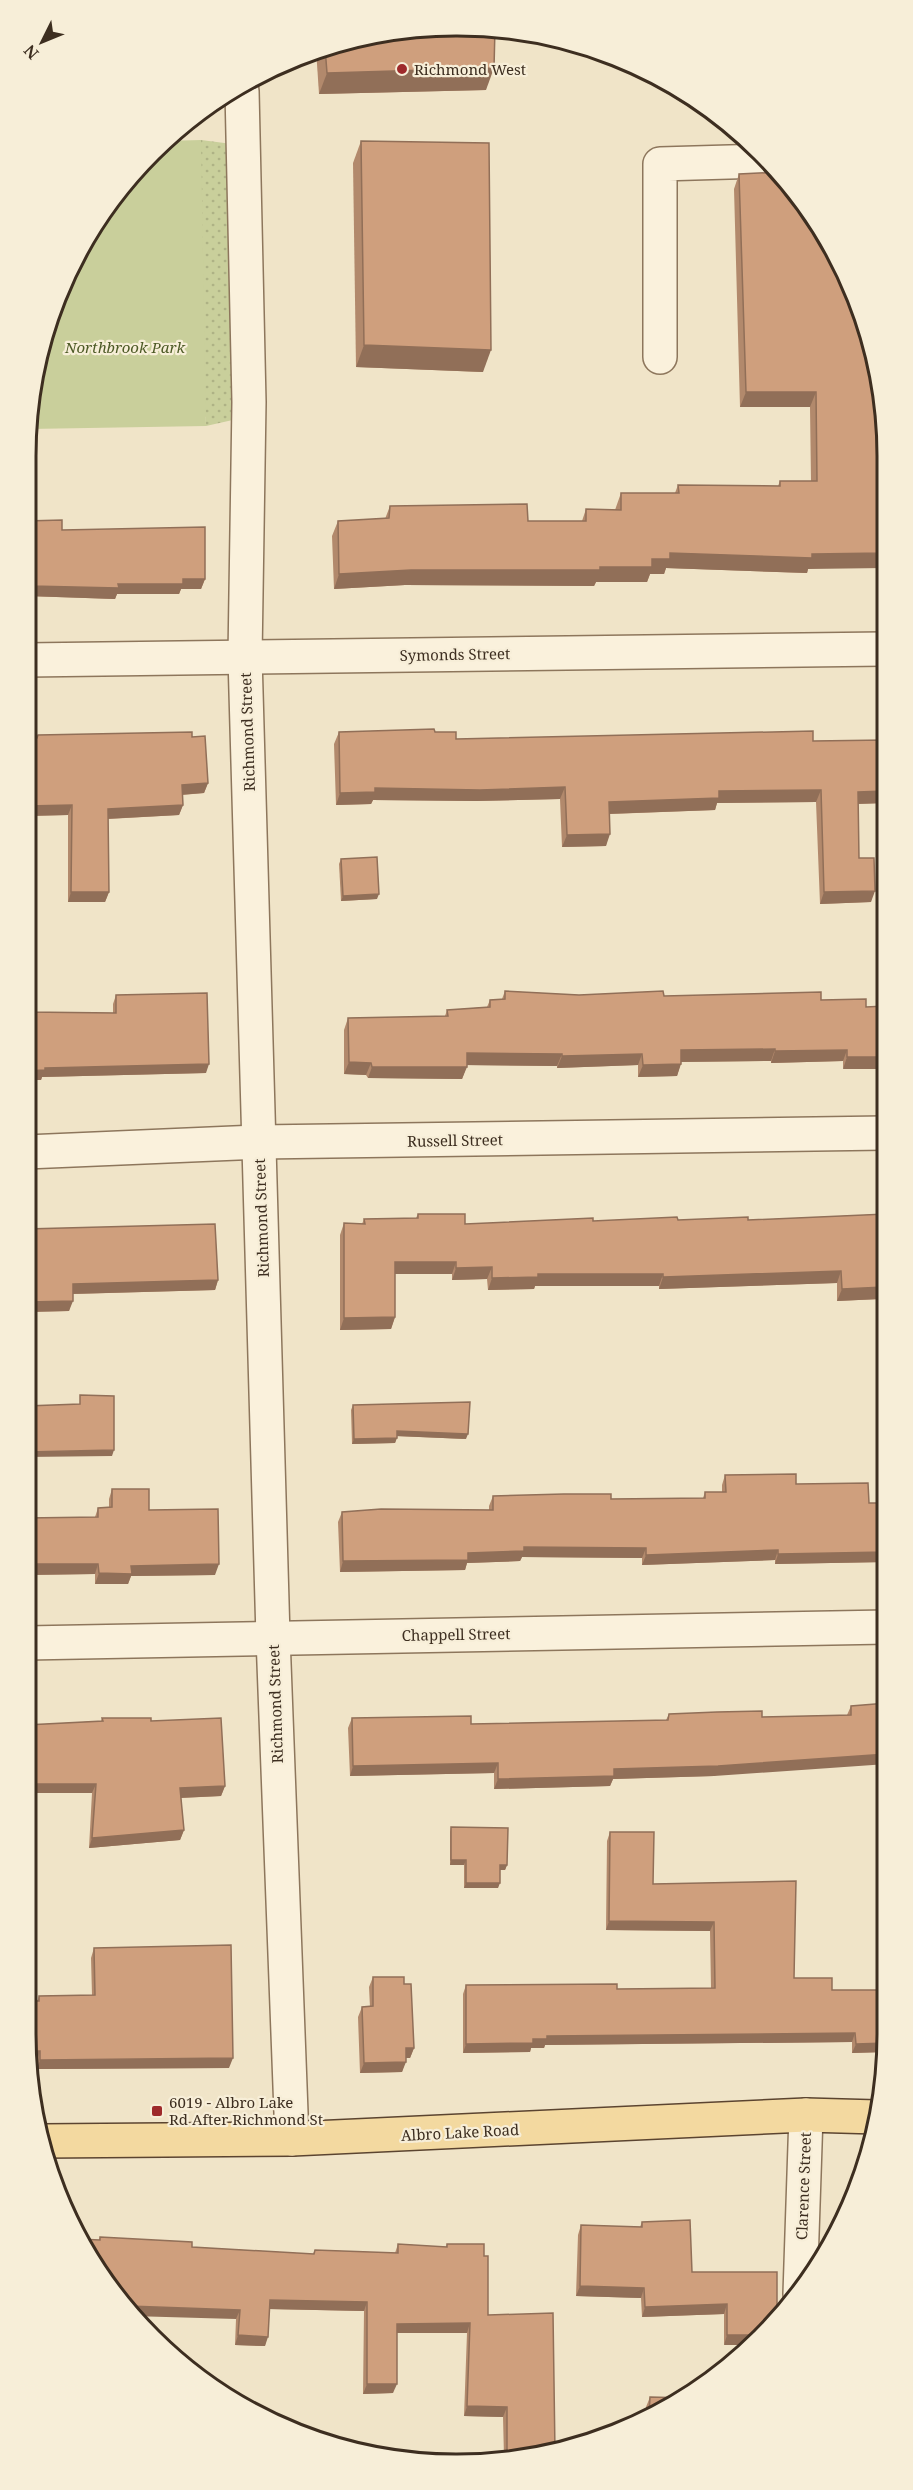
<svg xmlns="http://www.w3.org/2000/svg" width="913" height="2490" viewBox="0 0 913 2490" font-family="'Noto Serif',serif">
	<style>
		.grass { fill: url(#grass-dots) }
		.green { fill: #c9cf9b }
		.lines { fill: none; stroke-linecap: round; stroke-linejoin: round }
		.minor-casing { stroke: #8d765c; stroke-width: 36 }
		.major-casing { stroke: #5b4430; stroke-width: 36 }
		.minor { stroke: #faf1dc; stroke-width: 33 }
		.major { stroke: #f3d9a0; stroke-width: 33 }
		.wall { fill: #b2896c }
		.shaded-wall { fill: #916f58 }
		.building { fill: #cf9f7d; stroke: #916f58; stroke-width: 1.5 }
		.poi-dot { fill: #9e2a2b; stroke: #f7eed8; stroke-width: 2 }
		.labels { text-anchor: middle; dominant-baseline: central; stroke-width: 4.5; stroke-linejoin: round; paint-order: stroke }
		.poi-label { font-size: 15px; fill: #3d2e20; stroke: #f7eed8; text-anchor: start }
		.park-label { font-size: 15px; font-style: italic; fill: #4d5a26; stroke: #f7eed8 }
		.street-label { font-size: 15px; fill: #3d2e20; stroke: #f7eed8 }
		.rim { fill: none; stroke: #3d2e20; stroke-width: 3 }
	</style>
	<defs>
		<pattern id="grass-dots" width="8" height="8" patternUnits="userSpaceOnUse" patternTransform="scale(1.5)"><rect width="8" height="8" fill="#c9cf9b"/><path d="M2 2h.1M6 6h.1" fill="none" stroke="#aeb285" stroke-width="1.8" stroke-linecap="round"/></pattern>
	</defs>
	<rect width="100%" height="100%" fill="#f0e4c8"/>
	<polygon class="grass" points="201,140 240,145 246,417 206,426 206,417 40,345 70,266 115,194 201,191"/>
	<polygon class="green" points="201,140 206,426 29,429 40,345 70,266 115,194 164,141"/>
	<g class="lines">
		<defs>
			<g id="minor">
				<polyline points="239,85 242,91 249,402 245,657 273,1637 292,2139"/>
				<polyline points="660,357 660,164 768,161"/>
				<polyline points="26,660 884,649"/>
				<polyline points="26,1152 259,1142 885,1133"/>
				<polyline points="26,1643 887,1627"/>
				<polyline points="800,2294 806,2115"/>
			</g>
			<polyline id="major" points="43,2141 292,2139 806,2115 877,2117"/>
		</defs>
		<use href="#minor" class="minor-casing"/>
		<use href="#major" class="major-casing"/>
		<use href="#minor" class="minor"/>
		<use href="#major" class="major"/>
	</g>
	<g class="wall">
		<polygon points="401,29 486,90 319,94 316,49"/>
		<polygon points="361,141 483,372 356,367 353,163"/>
		<polygon points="739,174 884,400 884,466 882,466 808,569 807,573 666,568 664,574 650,574 647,582 596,582 594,586 405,585 334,589 332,536 338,521 385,519 390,506 528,521 582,521 586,509 615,510 621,493 675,493 678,485 778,486 780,481 811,481 810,407 740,407 734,189"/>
		<polygon points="26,521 62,530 205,579 201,589 181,589 179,594 117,594 115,599 27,596 27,592 26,592"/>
		<polygon points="339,732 435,732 456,739 813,741 885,740 885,803 858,804 859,858 871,902 820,904 816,802 717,803 715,810 610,814 606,846 562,847 560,799 476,801 373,800 371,804 336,805 334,744"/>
		<polygon points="38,735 192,737 208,783 204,793 182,795 183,805 179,815 108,819 109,892 105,902 68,902 68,815 26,816 26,738 37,738"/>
		<polygon points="341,859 377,899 341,901 339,864"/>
		<polygon points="505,991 579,995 664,996 821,1000 866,1007 885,1006 843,1069 843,1061 771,1063 771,1061 681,1062 677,1076 638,1077 638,1065 557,1068 557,1066 467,1065 462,1079 368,1078 366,1075 344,1074 344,1030 348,1018 445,1016 447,1010 487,1007 490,1000 502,999"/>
		<polygon points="116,995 206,1073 42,1077 41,1080 26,1012 113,1013 113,1004"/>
		<polygon points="418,1214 465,1224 748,1220 886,1214 886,1284 884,1284 884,1287 880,1299 837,1301 837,1283 659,1289 659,1286 535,1286 534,1289 488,1290 487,1279 452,1280 452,1274 395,1274 395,1317 391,1329 340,1330 340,1235 344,1223 362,1224 364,1219 416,1218"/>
		<polygon points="26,1229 218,1280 215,1290 73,1294 69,1311 26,1312"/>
		<polygon points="353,1405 466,1439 397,1436 395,1443 352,1444 351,1410"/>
		<polygon points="725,1475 796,1484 869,1503 886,1503 886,1562 775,1564 775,1560 642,1565 642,1558 522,1557 520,1561 467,1563 465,1570 340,1572 338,1522 342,1512 489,1510 489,1506 493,1496 611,1499 703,1498 705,1492 722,1492 722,1485"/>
		<polygon points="112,1489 149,1510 215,1575 131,1576 128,1584 95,1584 95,1574 26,1575 26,1518 95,1517 98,1508 109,1507 109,1499"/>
		<polygon points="887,1703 714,1776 613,1779 610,1786 494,1789 494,1773 350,1776 348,1728 352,1718 471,1724 666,1720 669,1714 762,1717 847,1715 851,1706"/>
		<polygon points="102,1718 151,1721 225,1786 221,1796 181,1798 184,1830 180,1840 89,1848 92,1793 30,1793 26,1725 101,1721"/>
		<polygon points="451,1827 507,1865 505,1870 500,1870 498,1888 464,1888 464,1865 450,1865 450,1832"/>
		<polygon points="610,1832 653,1884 796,1881 794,1978 832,1990 888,2034 885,2052 852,2053 852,2042 545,2045 544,2048 531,2048 530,2052 463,2053 463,1994 466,1985 617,1989 711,1988 710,1931 606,1930 607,1841"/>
		<polygon points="94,1948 229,2068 37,2069 37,2061 30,2061 26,2034 39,1996 92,1995 91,1958"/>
		<polygon points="373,1977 414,2048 410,2058 406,2058 402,2072 360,2073 358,2017 362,2007 370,2007 369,1987"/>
		<polygon points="642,2222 692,2272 777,2272 724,2345 724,2314 642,2317 641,2298 576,2296 578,2235 581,2225 640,2227"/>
		<polygon points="100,2237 192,2247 313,2254 315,2250 395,2253 398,2244 446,2247 447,2244 484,2256 488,2315 541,2456 504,2457 503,2417 464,2416 467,2333 397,2333 393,2393 363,2394 364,2311 270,2309 265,2346 235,2345 236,2319 99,2240"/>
		<polygon points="650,2397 684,2398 646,2419 646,2407"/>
	</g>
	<g class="shaded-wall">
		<polygon points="494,68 486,90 319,94 327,73"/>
		<polygon points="364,345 491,350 483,372 356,367"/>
		<polygon points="746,392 816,392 810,407 740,407"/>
		<polygon points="882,451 884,451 884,466 877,466"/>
		<polygon points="670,553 812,554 884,553 884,568 808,569 807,573 666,568 664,574 650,574 647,582 596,582 594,586 405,585 334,589 339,574 411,570 600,567 652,559"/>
		<polygon points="183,579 205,579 201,589 181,589 179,594 117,594 115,599 27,596 31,586 118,584"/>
		<polygon points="26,582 31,582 27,592 26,592"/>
		<polygon points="208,783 204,793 178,795 182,785"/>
		<polygon points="565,787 560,799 476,801 373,800 371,804 336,805 340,793 375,788"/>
		<polygon points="821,790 816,802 717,803 715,810 605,814 609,802 719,791"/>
		<polygon points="885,791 885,803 854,804 858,792"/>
		<polygon points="72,805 68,815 26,816 26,806"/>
		<polygon points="183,805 179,815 104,819 108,809"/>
		<polygon points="610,834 606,846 562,847 567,835"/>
		<polygon points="875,891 871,902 820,904 824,892"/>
		<polygon points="71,892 109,892 105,902 68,902"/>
		<polygon points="379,894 377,899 341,901 343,896"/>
		<polygon points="775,1049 771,1061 676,1062 681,1050"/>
		<polygon points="847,1050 843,1061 771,1063 775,1051"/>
		<polygon points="467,1053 562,1054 557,1066 462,1065"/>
		<polygon points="642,1054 638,1065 557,1068 562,1056"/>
		<polygon points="847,1057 885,1057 885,1069 843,1069"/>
		<polygon points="349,1062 371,1063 366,1075 344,1074"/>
		<polygon points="209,1064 206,1073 42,1077 41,1080 26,1080 26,1071 45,1068"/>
		<polygon points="681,1064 677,1076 638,1077 643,1065"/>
		<polygon points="372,1067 467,1067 462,1079 368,1078"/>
		<polygon points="395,1262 456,1262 452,1274 391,1274"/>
		<polygon points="492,1267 487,1279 452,1280 456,1268"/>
		<polygon points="841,1271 837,1283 659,1289 663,1277"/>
		<polygon points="884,1272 886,1272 886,1284 879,1284"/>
		<polygon points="538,1274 663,1274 659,1286 535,1286 534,1289 488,1290 492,1278"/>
		<polygon points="218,1280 215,1290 69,1294 73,1284"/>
		<polygon points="884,1287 880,1299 837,1301 842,1289"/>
		<polygon points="73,1301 69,1311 26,1312 26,1308 28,1302"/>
		<polygon points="395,1317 391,1329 340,1330 344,1318"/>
		<polygon points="397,1431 468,1434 466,1439 395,1436"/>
		<polygon points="397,1438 395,1443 352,1444 354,1439"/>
		<polygon points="114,1450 112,1456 26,1457 26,1452"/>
		<polygon points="524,1547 646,1548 642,1558 522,1557 520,1561 467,1563 465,1570 340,1572 343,1561 468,1553"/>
		<polygon points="778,1550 775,1560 642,1565 646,1555"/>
		<polygon points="886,1552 886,1562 775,1564 778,1554"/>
		<polygon points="28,1564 98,1564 95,1574 26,1575 26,1571"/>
		<polygon points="219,1564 215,1575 131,1576 128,1584 95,1584 99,1573 131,1566"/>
		<polygon points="887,1754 887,1764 714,1776 613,1779 610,1786 494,1789 498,1779 614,1769"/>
		<polygon points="498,1763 494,1773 350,1776 353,1766"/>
		<polygon points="26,1778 34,1778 30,1787 26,1787"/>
		<polygon points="34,1784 96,1784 92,1793 30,1793"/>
		<polygon points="225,1786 221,1796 177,1798 180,1788"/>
		<polygon points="184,1830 180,1840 89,1848 92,1838"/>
		<polygon points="451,1860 466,1860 464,1865 450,1865"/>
		<polygon points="500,1865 507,1865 505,1870 498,1870"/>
		<polygon points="466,1883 500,1883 498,1888 464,1888"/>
		<polygon points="609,1921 714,1922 710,1931 606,1930"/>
		<polygon points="855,2033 852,2042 545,2045 544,2048 531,2048 530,2052 463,2053 466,2044 533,2039 547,2036"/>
		<polygon points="886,2043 885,2052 852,2053 856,2044"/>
		<polygon points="406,2048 414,2048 410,2058 403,2058"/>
		<polygon points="28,2051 40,2051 37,2061 30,2061"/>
		<polygon points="233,2058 229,2068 37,2069 40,2060"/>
		<polygon points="406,2062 402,2072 360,2073 364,2063"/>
		<polygon points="580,2286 644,2288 641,2298 576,2296"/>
		<polygon points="270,2300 367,2302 364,2311 267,2309"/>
		<polygon points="727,2304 724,2314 642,2317 645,2307"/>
		<polygon points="129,2306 240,2310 236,2319 131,2316 126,2308"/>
		<polygon points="470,2323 467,2333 394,2333 397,2324"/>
		<polygon points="238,2335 268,2337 265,2346 235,2345"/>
		<polygon points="727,2335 757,2335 746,2345 724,2345"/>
		<polygon points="367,2384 397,2384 393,2393 363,2394"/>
		<polygon points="467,2406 507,2407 503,2417 464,2416"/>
		<polygon points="554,2452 541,2456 506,2457 507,2453"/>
	</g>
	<g class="building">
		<polygon points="485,26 495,28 494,68 327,73 325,47 401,29"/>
		<polygon points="361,141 489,143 491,350 364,345"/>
		<polygon points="780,172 843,266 884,400 884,451 882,451 884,553 812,554 812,558 670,553 670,559 652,559 652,567 600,567 600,570 411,570 339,574 338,521 389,518 390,506 527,504 528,521 586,521 586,509 621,510 621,493 679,493 678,485 780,486 780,481 817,481 816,392 746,392 739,174"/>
		<polygon points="62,520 62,530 205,527 205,579 183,579 183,584 118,584 119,588 31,586 31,582 26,582 26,521"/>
		<polygon points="434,729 435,732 456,732 456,739 813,731 813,741 885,740 885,791 858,792 859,858 874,858 875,891 824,892 821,790 719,791 719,798 609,802 610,834 567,835 565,787 480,790 375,788 375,792 340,793 339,732"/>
		<polygon points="192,732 192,737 205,736 208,783 182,785 183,805 108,809 109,892 71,892 72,805 26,806 26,738 37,738 38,735"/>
		<polygon points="377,857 379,894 343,896 341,859"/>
		<polygon points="26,912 32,912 26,1012 116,1013 116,995 207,993 209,1064 45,1068 45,1070 26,1071"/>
		<polygon points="505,991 579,995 663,991 664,996 821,992 821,1000 866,999 866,1007 885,1006 885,1057 847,1057 847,1050 775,1051 775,1049 681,1050 681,1064 643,1065 642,1054 562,1056 562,1054 467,1053 467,1067 372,1067 371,1063 349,1062 348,1018 448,1016 447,1010 490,1007 490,1000 505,999"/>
		<polygon points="418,1214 465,1214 465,1224 593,1218 593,1221 677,1217 678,1220 748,1217 748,1220 886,1214 886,1272 884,1272 884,1287 842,1289 841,1271 663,1277 663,1274 538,1274 538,1277 492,1278 492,1267 456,1268 456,1262 395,1262 395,1317 344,1318 344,1223 365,1224 364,1219 418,1218"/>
		<polygon points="215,1224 218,1280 73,1284 73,1301 28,1302 27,1293 26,1293 26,1229"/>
		<polygon points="80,1395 114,1396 114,1450 26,1452 26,1406 80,1404"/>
		<polygon points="470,1402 468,1434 397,1431 397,1438 354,1439 353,1405"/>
		<polygon points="796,1474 796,1484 868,1483 869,1503 886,1503 886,1552 778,1554 778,1550 646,1555 646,1548 524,1547 524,1551 468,1553 468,1560 343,1561 342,1512 381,1509 493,1510 493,1496 564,1494 611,1494 611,1499 705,1498 705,1492 726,1492 725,1475"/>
		<polygon points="112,1489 149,1489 149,1510 218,1509 219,1564 131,1566 132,1574 99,1573 98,1564 28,1564 28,1553 26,1554 26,1518 98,1517 98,1508 112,1507"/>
		<polygon points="887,1703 887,1754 718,1766 614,1769 614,1776 498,1779 498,1763 353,1766 352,1718 471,1716 471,1724 668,1720 669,1714 717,1712 762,1711 762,1717 851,1715 851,1706"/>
		<polygon points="102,1718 151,1718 151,1721 221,1718 225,1786 180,1788 184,1830 92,1838 96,1784 34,1784 34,1778 26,1778 26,1725 103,1721"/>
		<polygon points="451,1827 508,1828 507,1865 500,1865 500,1883 466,1883 466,1860 451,1860"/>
		<polygon points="610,1832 654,1832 653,1884 796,1881 794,1978 832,1978 832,1990 887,1990 888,2034 886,2043 856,2044 855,2033 547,2036 547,2039 533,2039 533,2043 466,2044 466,1985 617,1984 617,1989 715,1988 714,1922 609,1921"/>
		<polygon points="231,1945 233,2058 40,2060 40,2051 28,2051 26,2034 26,2001 39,2001 39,1996 95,1995 94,1948"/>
		<polygon points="373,1977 404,1977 404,1984 411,1984 414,2048 406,2048 406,2062 364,2063 362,2007 373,2006"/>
		<polygon points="690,2220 692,2272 777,2272 777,2316 757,2335 727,2335 727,2304 645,2307 644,2288 580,2286 581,2225 642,2227 642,2222"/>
		<polygon points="100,2237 192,2242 192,2247 314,2254 315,2250 398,2253 398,2244 447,2247 447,2244 484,2244 484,2256 488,2256 488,2315 553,2313 555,2452 507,2453 507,2407 467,2406 470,2323 397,2324 397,2384 367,2384 367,2302 270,2300 268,2337 238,2335 240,2310 129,2306 129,2309 126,2308 83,2249 79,2239 100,2240"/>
		<polygon points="650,2397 684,2398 649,2417"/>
	</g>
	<g class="poi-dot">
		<circle cx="402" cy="69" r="6"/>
		<rect x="151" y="2105" width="12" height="12" rx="3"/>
	</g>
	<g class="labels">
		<g class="poi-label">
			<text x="414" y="69">Richmond West</text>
			<text x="169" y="2102">6019 - Albro Lake<tspan x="169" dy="17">Rd After Richmond St</tspan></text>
		</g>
		<g class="park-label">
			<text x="125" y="347">Northbrook Park</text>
		</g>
		<g class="street-label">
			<text transform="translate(455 654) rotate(-1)">Symonds Street</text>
			<text transform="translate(247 732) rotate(-92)">Richmond Street</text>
			<text transform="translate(455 1140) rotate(-1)">Russell Street</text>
			<text transform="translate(261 1218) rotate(-92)">Richmond Street</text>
			<text transform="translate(456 1634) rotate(-1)">Chappell Street</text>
			<text transform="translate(275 1704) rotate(-92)">Richmond Street</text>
			<text transform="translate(460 2132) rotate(-3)">Albro Lake Road</text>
			<text transform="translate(803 2186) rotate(-88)">Clarence Street</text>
		</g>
	</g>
	<path d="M0 0H913V2490H0ZM456 36H457A420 420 0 0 1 877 456V2034A420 420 0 0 1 457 2454H456A420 420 0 0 1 36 2034V456A420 420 0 0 1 456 36Z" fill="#f7eed8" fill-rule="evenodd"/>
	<path class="rim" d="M456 36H457A420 420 0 0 1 877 456V2034A420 420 0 0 1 457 2454H456A420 420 0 0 1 36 2034V456A420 420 0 0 1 456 36Z"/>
	<g transform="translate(42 42) rotate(227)" stroke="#f7eed8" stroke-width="4.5" paint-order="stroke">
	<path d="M0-4.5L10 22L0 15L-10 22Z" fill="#3d2e20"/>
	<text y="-9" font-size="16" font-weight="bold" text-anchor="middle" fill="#3d2e20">N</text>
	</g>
</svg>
